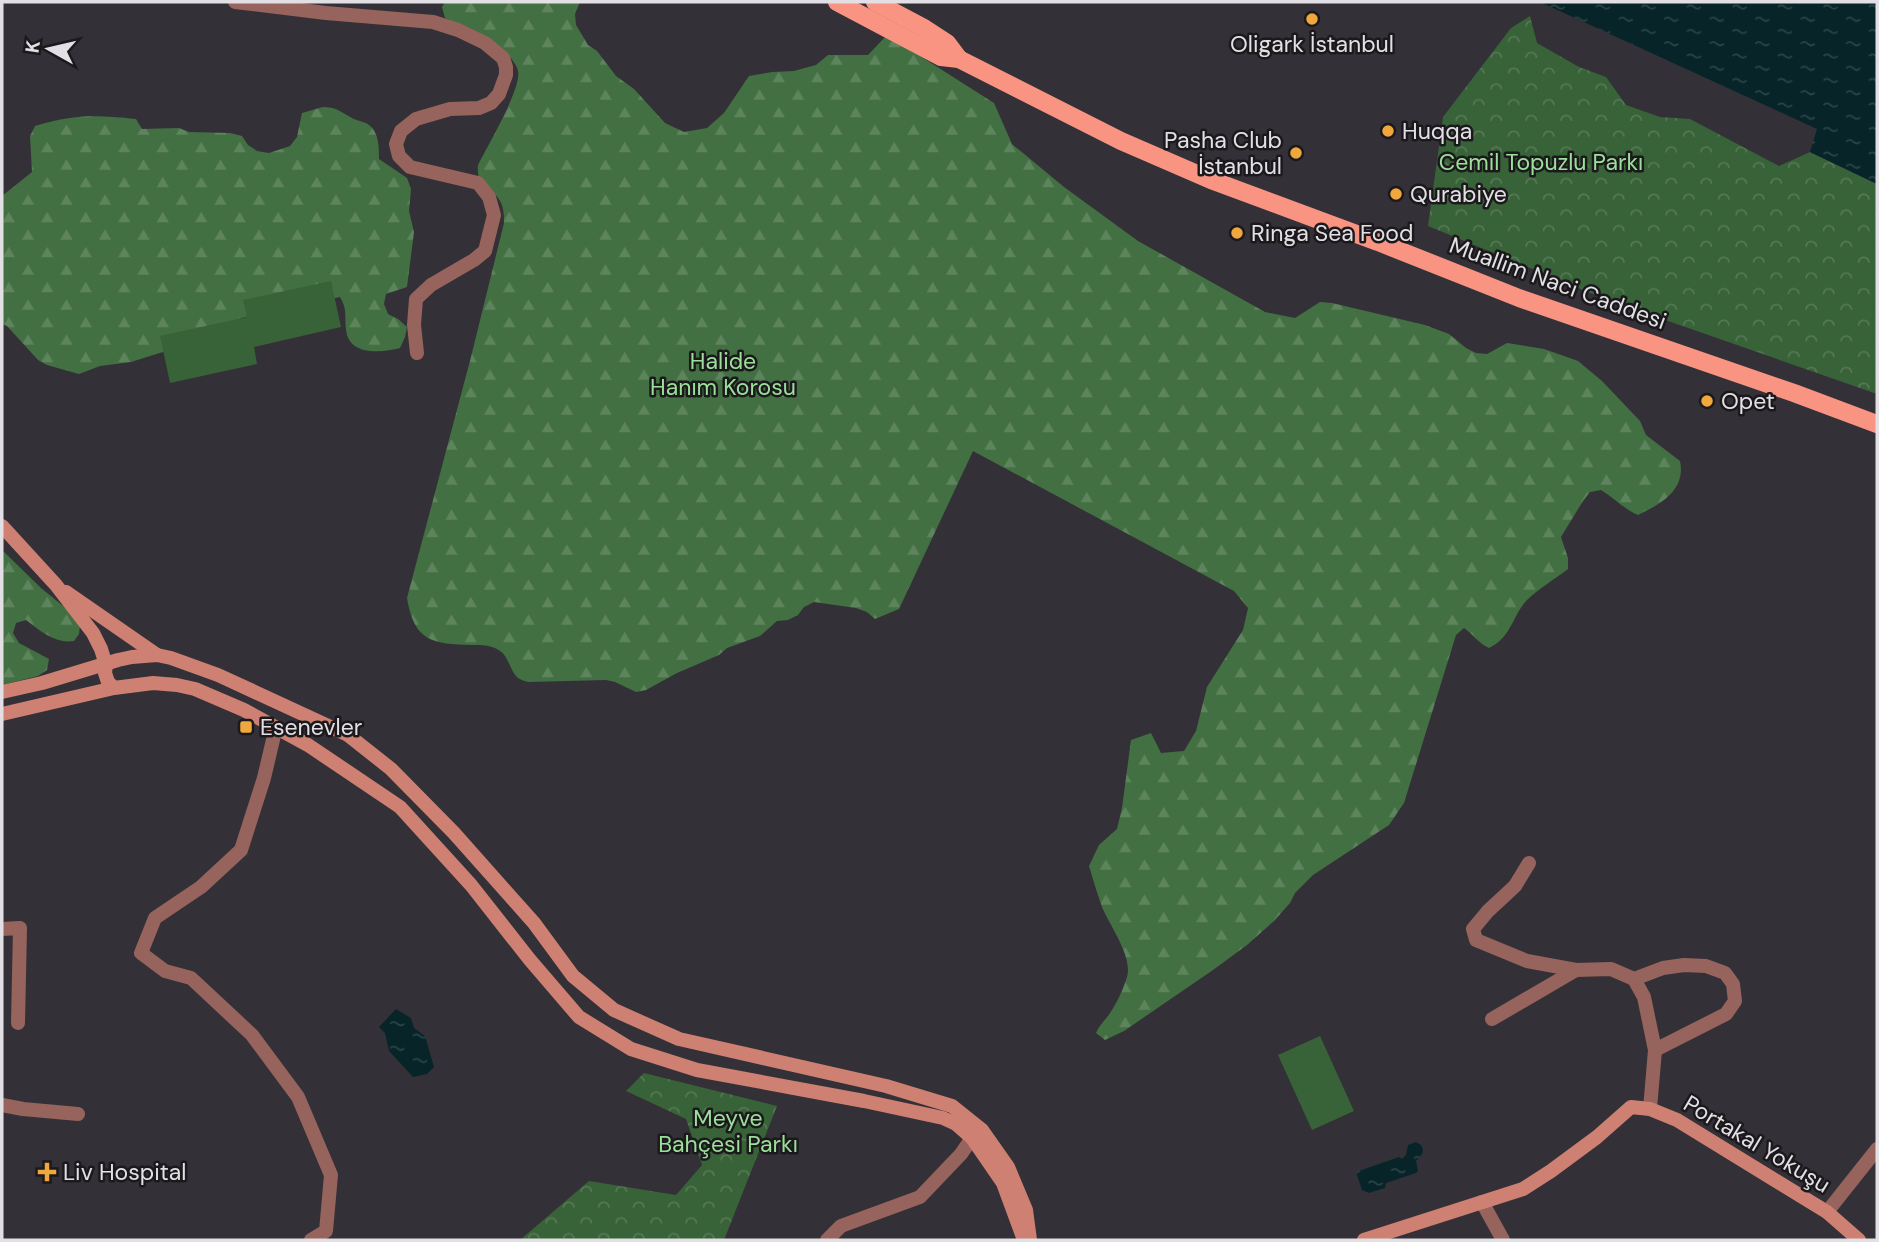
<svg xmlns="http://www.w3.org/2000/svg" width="1879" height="1242" viewBox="0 0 1879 1242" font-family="'DM Sans',sans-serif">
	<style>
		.forest { fill: url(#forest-firs) }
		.park { fill: url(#park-crowns) }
		.garden { fill: #386238 }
		.water { fill: url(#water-ripples) }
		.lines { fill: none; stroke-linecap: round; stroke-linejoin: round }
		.street { stroke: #96645c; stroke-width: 14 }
		.secondary { stroke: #ce8072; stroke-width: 14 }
		.primary { stroke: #f99483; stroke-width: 18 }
		.poi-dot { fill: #efa73e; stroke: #1b191c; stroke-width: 2.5 }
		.labels { text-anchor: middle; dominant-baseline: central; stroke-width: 5; stroke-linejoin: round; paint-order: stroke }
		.poi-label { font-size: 23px; fill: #e3e0e5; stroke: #1b191c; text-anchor: start }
		.park-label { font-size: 23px; fill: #9bdf9a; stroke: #1b191c }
		.street-label { font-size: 23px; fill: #e3e0e5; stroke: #1b191c }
	</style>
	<defs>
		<pattern id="forest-firs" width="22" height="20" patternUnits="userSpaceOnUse" patternTransform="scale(1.75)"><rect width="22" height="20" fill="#427042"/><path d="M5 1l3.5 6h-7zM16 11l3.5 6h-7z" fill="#5d845d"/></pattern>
		<pattern id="park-crowns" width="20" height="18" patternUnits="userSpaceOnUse" patternTransform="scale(1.75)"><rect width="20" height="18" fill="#386238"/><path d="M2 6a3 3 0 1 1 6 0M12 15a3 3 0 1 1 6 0" fill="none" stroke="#557855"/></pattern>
		<pattern id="water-ripples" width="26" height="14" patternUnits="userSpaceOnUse" patternTransform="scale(1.75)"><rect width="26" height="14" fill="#072429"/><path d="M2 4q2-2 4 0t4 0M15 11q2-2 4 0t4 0" fill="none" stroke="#2b4448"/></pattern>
	</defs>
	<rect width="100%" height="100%" fill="#343037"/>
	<g class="forest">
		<path d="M445 2H580L575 14 576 25 588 45 597 51 616 76 634 89 665 123 684 132 707 128 724 113 749 76 772 72 794 71 816 65 828 55H868L887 35 994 103 1012 144 1064 187 1138 241 1265 312 1295 318 1320 302 1332 303 1425 325 1449 334 1466 348 1476 353 1487 354 1507 343 1544 349 1578 361 1602 381 1640 421 1646 435 1680 461C1686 490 1661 504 1638 515 1624 509 1614 498 1601 490L1590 492 1583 501 1561 537 1568 558V569C1555 579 1538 589 1527 600 1512 616 1512 637 1489 648 1478 643 1474 635 1464 628L1456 635 1404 803 1389 825 1313 875 1295 893 1290 903 1274 921 1247 945 1213 970 1124 1031 1105 1040 1096 1033C1099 1026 1103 1022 1108 1016 1116 1005 1123 990 1127 977 1133 957 1110 926 1102 907 1097 893 1093 879 1089 866L1099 845 1117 829 1122 808 1131 740 1151 733 1161 753 1184 751 1196 731 1207 687 1243 630 1248 608 1234 591 973 451 899 609 875 619 867 612 856 608 814 602 804 607 798 615 788 620 777 621 760 636 727 648 719 655 677 673 646 690 636 692 615 682 606 680 528 682C525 681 521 680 518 678 510 671 509 657 500 651 492 645 482 645 473 645 433 644 414 642 407 598L471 357 504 223C504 217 504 207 500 201 491 185 476 189 478 165 487 147 522 88 518 71 515 56 487 38 475 31 466 25 455 23 445 18L442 7Z"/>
		<path d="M323 107C335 107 340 111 350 117 355 120 361 121 366 123 379 130 379 146 379 159L407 178 411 189 409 211 414 232 407 287 386 294 384 304 388 314 398 319 407 327 405 337 400 348C381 353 348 356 346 329 344 314 348 311 340 297L241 318 166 351 131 362 100 366 79 374 47 365 38 360 7 326 2 324V196L32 172 30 136 35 126C74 114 96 115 136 119L142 129 179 128 189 132 230 133 242 136 248 145 257 151 269 153 290 146 297 137 302 113Z"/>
		<path d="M2 550 41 588 68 610 80 626 79 634 74 641C56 644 40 631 26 620L16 623 13 633 19 643 49 659 47 670 38 676 2 685Z"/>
	</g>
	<g class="park">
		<polygon points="1530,16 1537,43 1579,67 1606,77 1626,105 1660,117 1690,119 1779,166 1810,152 1877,184 1877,394 1605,299 1428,226 1443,117 1511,28"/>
		<polygon points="644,1073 777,1106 724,1240 520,1240 589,1181 676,1195 702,1165 686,1119 626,1091"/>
	</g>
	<g class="garden">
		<polygon points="331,281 341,327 254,347 257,364 170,383 160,336 247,317 243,300"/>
		<polygon points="1320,1036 1354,1111 1312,1130 1278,1055"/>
	</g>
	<g class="water">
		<polygon points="1540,2 1877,2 1877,184 1810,152 1817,129"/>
		<polygon points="396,1009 411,1018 414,1028 425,1036 434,1067 427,1074 413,1077 389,1051 385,1033 379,1027"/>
		<path d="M1416 1142 1421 1145C1426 1153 1420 1156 1416 1161L1418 1171 1416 1173 1386 1183 1385 1188 1369 1193 1362 1190 1356 1172 1399 1157 1402 1159 1406 1155 1408 1145Z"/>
	</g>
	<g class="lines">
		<g class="street">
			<polyline points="235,2 326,13 433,22 458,30 485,43 503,58 506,67 506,75 499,94 491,103 479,108 450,109 416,119 401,131 396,144 399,156 410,167 478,183 489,197 494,215 485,251 474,260 431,285 416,299 414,325 417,353"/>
			<polyline points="276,727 264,778 241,850 201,887 155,918 141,953 165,971 191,978 252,1035 298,1097 331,1175 326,1231 311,1240"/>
			<polyline points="1529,863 1515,886 1488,911 1473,929 1476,940 1527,961 1576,970 1611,969 1634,979 1644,997 1655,1050 1650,1109"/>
			<polyline points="2,929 20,928 18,1023"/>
			<polyline points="1634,979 1663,968 1684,965 1706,966 1725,973 1733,984 1735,1001 1726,1014 1655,1050"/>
			<polyline points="1492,1019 1576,970"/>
			<polyline points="2,1105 23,1109 78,1114"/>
			<polyline points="1482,1202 1503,1240"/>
			<polyline points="1827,1212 1877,1149"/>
			<polyline points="827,1240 841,1226 920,1197 961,1154 972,1138"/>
		</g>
		<g class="secondary">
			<polyline points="2,526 56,585 93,633 101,649 106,665 105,673 108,682 114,688"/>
			<polyline points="66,592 157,655"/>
			<polyline points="2,692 42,683 118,660 132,657 157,655 171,658 218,675 348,735 391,769 454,833 534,923 573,976 614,1010 679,1039 886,1086 952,1106 982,1130 1008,1167 1026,1210 1030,1240"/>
			<polyline points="2,714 114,688 153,683 177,685 195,689 244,710 308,745 400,807 471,885 530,960 579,1017 631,1049 697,1070 864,1101 943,1118 956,1124 972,1138 1003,1183 1024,1240"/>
			<polyline points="1364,1240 1523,1189 1551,1171 1597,1137 1631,1107 1650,1109 1677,1120 1827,1212 1859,1240"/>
		</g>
		<g class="primary">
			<polyline points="837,2 941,57 959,59 1121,141 1211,180 1378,242 1519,298 1794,393 1877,424"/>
			<polyline points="875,2 924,28 947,43 959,59"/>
		</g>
	</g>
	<g class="poi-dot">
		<circle cx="1312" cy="19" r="7"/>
		<circle cx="1388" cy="131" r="7"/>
		<circle cx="1296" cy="153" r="7"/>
		<circle cx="1396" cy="194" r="7"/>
		<circle cx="1237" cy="233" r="7"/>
		<circle cx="1707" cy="401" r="7"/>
		<rect x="239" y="720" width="14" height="14" rx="3.5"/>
		<path d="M43.5 1161.5h7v7h7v7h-7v7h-7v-7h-7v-7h7z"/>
	</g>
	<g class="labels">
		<g class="poi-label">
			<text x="1312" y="44" text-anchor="middle">Oligark İstanbul</text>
			<text x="1402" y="131">Huqqa</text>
			<text x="1282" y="140" text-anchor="end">Pasha Club<tspan x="1282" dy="26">İstanbul</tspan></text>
			<text x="1410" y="194">Qurabiye</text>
			<text x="1251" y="233">Ringa Sea Food</text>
			<text x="1721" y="401">Opet</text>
			<text x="260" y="727">Esenevler</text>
			<text x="63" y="1172">Liv Hospital</text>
		</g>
		<g class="park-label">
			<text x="1541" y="162">Cemil Topuzlu Parkı</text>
			<text x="723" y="361">Halide<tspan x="723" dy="26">Hanım Korosu</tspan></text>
			<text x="728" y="1118">Meyve<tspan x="728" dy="26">Bahçesi Parkı</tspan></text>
		</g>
		<g class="street-label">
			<text transform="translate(1558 283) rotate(20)">Muallim Naci Caddesi</text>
			<text transform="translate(1757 1144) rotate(31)">Portakal Yokuşu</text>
		</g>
	</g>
	<rect width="1879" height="1242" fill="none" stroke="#e3e0e5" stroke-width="7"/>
	<g transform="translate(49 49) rotate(278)" stroke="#1b191c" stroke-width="5" paint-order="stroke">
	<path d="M0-5L12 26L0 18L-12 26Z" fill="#e3e0e5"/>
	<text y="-10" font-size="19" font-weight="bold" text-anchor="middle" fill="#e3e0e5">K</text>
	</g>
</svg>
